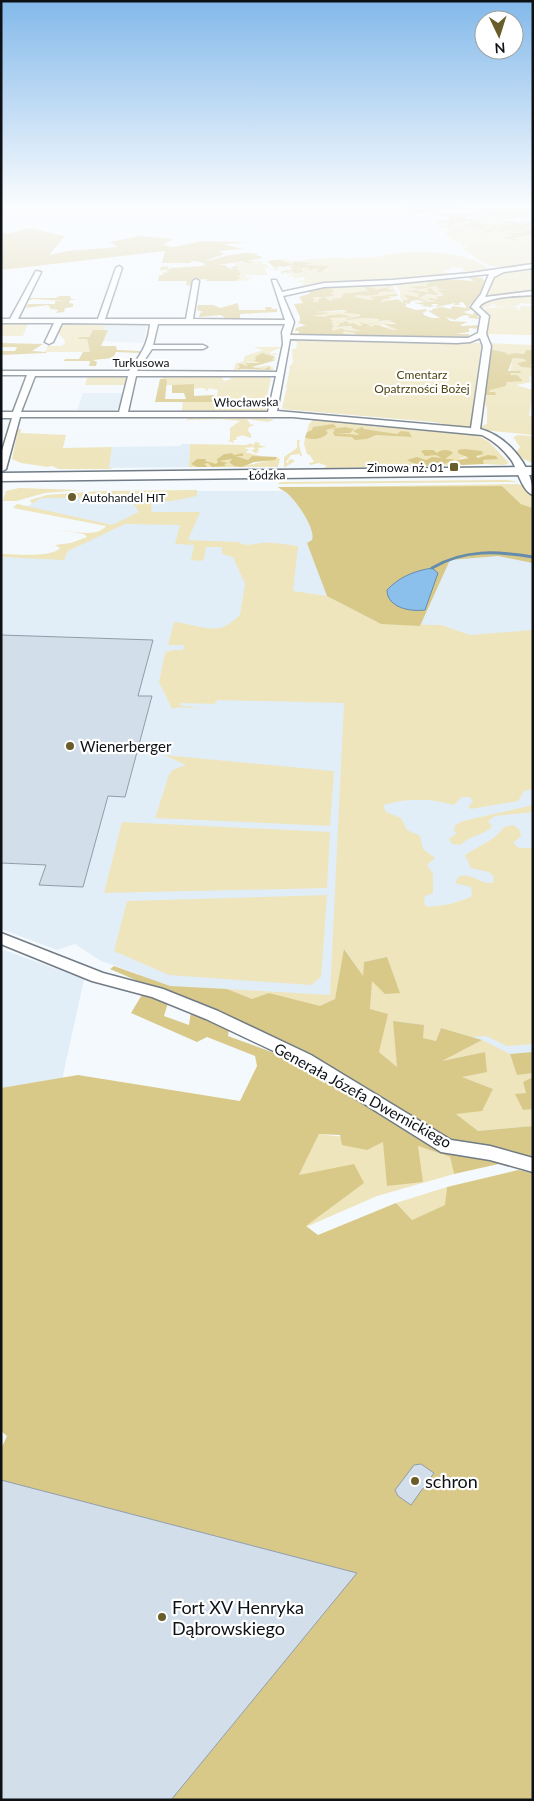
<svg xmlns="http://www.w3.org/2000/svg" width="534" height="1801" viewBox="0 0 534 1801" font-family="Lato,sans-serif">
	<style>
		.built { fill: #e2eef7 }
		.green { fill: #eee5bc }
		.forest { fill: #d9c989; fill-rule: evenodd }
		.water { fill: #8bc0ed; stroke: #658cac }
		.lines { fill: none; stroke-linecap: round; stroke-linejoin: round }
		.stream { stroke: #658cac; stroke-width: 3 }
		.building { fill: #d2dfea; stroke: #909ca7 }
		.street-casing { stroke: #707b85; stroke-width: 3 }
		.secondary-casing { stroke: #707b85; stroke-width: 3 }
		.street { fill: #fff; fill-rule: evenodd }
		.secondary { fill: #fff; fill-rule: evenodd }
		.poi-dot { fill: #695d2a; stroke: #fff; stroke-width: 2 }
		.labels { text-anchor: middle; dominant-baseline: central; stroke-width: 4.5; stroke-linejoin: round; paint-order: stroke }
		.far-street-label { font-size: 12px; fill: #0d1115; stroke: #fff }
		.far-park-label { font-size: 12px; fill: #4f4412; stroke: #fff }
		.far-poi-label { font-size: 12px; fill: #0d1115; stroke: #fff; text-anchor: end }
		.poi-label { font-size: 15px; fill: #0d1115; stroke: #fff; text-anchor: start }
		.street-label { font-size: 15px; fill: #0d1115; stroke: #fff }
		.near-poi-label { font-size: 18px; fill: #0d1115; stroke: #fff; text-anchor: start }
	</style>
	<rect width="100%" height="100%" fill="#f4f9fd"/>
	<g class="built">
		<polygon points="106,324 141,324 147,326 143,343 100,341"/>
		<polygon points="83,393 124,393 119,408 114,410 77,410"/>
		<polygon points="181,444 190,444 189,467 109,468 112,447 181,446"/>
		<polygon points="189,491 287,491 533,512 533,1155 137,977 139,974 101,961 75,944 57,950 1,929 1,557 63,559 68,551 114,527 27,507 42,497"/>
		<polygon points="1,949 84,979 59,1094 1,1114"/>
	</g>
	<g class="green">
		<path d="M533 214 530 217 508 220 518 222 533 220 525 224 511 222 506 225H482L493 227 487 232 500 228 497 231 510 229 520 230 519 226H533V228L528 230 530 232 528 233H515L517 235 501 238 496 237 500 239 513 240 510 238 512 236 533 234V265C519 267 503 270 489 265 480 262 470 253 462 248L470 247 466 246 469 244H465V247H462L461 243 453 241 443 231 452 232 447 230 448 228H440V225L436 223 451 222 444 226 460 221 506 218Z"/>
		<path d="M410 252C428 251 480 254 489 271L462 275 468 274 469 272 463 271 462 268H452L456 267 454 266 442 272C448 273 452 274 460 275L406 279 408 280C381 283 353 282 325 284 318 284 310 287 302 288L301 287 319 284 314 283 300 286 306 282H296L306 279 303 277 294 279V277L286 276 293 274H281V271L284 274 290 270H279L291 269 288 266 284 267 293 265 291 263 276 260 284 264H278L283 267 277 266 279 271H276L267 261 283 259 295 261 342 257 348 259H337H353L350 258C361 257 375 258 384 256L383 255Z"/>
		<polygon points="259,261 266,262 262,262 262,264 266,264 273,271 266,267 265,271 268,275 243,275 247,276 245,277 253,278 248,279 249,281 235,280 240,279 236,277 240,275 223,280 220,279 222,276 215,277 221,276 220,274 226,272 240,273 236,267 233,266 236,266 233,264 235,263"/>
		<polygon points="533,266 533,279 531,279 533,280 533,293 483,298 491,280 493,279 491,278 498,273"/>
		<polygon points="440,280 426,285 428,287 437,286 439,289 449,291 440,290 444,295 439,295 440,298 437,299 433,297 437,301 429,302 418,298 432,294 432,291 421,292 423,290 411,290 411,291 421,294 417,297 411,296 409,300 402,301 400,298 400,291 394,283"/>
		<path d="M391 283 397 294 391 295 398 296 386 301H374L387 295 372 300 353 298 357 295 368 296 377 292 396 291 395 289 374 290 365 287 369 291 356 294 344 293 341 297 351 298 352 300 312 302 313 299 312 297 318 295 331 297 322 290C335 283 358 286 372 284L376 286Z"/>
		<polygon points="533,294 532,304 521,303 519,305 511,307 517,307 517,311 522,306 533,306 533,335 489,334 489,341 486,341 484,313 486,308 509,307 492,306 496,306 492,303 491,306 479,309 479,304 486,299"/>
		<path d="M354 302 362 304 366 302 377 306V304L381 303 385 307 363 310 387 309 390 311 397 309H410L411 311H396L399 314H416L415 315 390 314 376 318 375 313H367L368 315 348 320 365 318 379 319 380 321 388 320 398 324 389 323 391 327 416 332 410 333 392 330 384 325 373 327 366 325 367 327H365L344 323 339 328 352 326 361 331 346 329 355 333 356 337H346L342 333 345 331 342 328C335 331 324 334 318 330L323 326 331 328 330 320 300 316 328 313 314 312 349 311 346 314 357 312H353L351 311H356L352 308 353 310 342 309 340 306Z"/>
		<polygon points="1,322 52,323 54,324 28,323 23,336 1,336"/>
		<polygon points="63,323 106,323 104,330 93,330 87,339 90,352 45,352 49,343 50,346 61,346 65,344 64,339 58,333 60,326 68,324 61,324"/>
		<polygon points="294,338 481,343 481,347 482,343 484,346 472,426 465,428 434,422 282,409 286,390 288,389 286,388 290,368 289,367 293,363 292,349 296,349 297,342 293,341"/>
		<polygon points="488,343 533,345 533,350 526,350 524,354 515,353 506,356 490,349"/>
		<polygon points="253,347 283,347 270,352 271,354 276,353 277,355 273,355 276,359 257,359 261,363 247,362 248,366 240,366 239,368 241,371 266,371 270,370 270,366 264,369 254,368 268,365 274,368 273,370 267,372 233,371 236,363 243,362 245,356 263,350"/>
		<polygon points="513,358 524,359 526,361 518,363 521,367 533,368 533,376 529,377 531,382 516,385 533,390 529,416 533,416 533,435 483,430 478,427 487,424 487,408 482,395 490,389 506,386"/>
		<polygon points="171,374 174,375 167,375 224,376 222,379 225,381 231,379 229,376 268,376 271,379 265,405 267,409 264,411 269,410 260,413 194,414 194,411 170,412 182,411 183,401 191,401 191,398 204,401 207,398 214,399 211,396 217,396 218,390 209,388 208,391 203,388 190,389 191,383 187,386 165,385 163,384 167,381 162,380 163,375 145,375"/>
		<polygon points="88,375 123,376 128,377 126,385 85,385"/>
		<path d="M268 416 266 419H273V420L268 422 247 419 250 424 255 425 249 427 248 431 251 434V438C245 437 242 433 236 438L237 440H233L234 443 228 441 230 439V428L240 421 221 419 187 420 188 417 196 419 198 417Z"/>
		<path d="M315 418 342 419 341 423 347 421V423L374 426 373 427H385L475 435 447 432 448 429C479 432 485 430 506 455L488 439 476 435 488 441 509 463 504 465 484 464 483 460H492L476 457 480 456H462L469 458H460L457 463 462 465 334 468H324L327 466 319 463 310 465 309 463 314 462 310 455 307 454 304 444 305 437 328 433 326 430 333 427 325 426 307 432 309 424Z"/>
		<polygon points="18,429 21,429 21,433 66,435 63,448 112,447 109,468 113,469 59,469 52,466 48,467 21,463 12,459"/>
		<polygon points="518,435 533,436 533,463 523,459 516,453 520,447 513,437"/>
		<path d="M257 440 256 442 260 443 259 445 266 447 258 448 259 451 256 452H260L255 453 251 450 255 449 253 447 244 448 250 450 245 452 261 456H252L248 460 236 456 244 453 234 455 232 453 224 454 218 458 232 459 229 461 234 466C241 467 272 461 277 457L280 459 278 467H284V457L297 448V440H300L299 445 302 456H300V454L291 455 286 462 288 463 289 460 292 459 295 461 285 467H181H189L190 444 246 445 252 443 251 444 253 445Z"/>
		<polygon points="508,480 518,482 278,484 280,482"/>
		<polygon points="517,484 524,486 533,496 533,508 521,504 502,486 330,487"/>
		<polygon points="19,488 80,490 45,493 16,501 3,501 6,491"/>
		<path d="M197 490V496L172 501 151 502 152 512H200L188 540 238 542C247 547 252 544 262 543 273 542 287 545 298 546L293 591 327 596 381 624 441 625 470 635 533 630V789L524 791 518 801 471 809 468 807 473 801 470 797H462L454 805C430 798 407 798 383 805L386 812 401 818 407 830 420 836 423 849 435 858 427 865 433 874V893L425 896 424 903 427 907C444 906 458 903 472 896L471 887 455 883 459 876C475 873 478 884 493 883L494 877 489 872 471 868 465 855C478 846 496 840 504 827L513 825 519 829 521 836 513 843 519 848H533V1044L507 1046 486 1036 472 1037 441 1028 436 1041 422 1038 424 1025 394 1021 397 1068 379 1052 370 1009 372 980 387 957 364 962 363 977 345 949 335 999 320 1007 269 993 252 999 227 989 330 995 344 703 218 700 214 704 181 703 179 705 202 709 180 707 172 709 159 682 165 653 172 650H183L184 645H168L174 622C189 623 209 632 223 627 229 625 235 619 240 615L245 584 233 557 222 554V547H206L204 559 201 561 191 560 194 545 175 544 180 525 125 524 68 551 64 560 1 557V554C15 554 51 558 60 548L55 545 71 543 87 537 84 534 59 530C73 531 97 538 106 526L13 508 17 504 112 525 139 512 129 497 41 498 32 504 30 500 47 495 101 491Z"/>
		<polygon points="164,755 334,771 330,826 155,818 169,775 173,770 186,765"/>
		<path d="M533 805V812L495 816 488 821 492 826C483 837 470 834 461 845L452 844 449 839 457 833 454 831 455 825 463 821Z"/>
		<polygon points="122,822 330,832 327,888 104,893"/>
		<polygon points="327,895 321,977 311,985 169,975 114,951 127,901"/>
		<polygon points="482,1040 510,1054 517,1075 533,1073 533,1077 523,1082 526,1093 516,1094 523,1110 533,1109 533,1126 477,1131 456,1114 493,1089 461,1077 484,1052 439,1062"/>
		<polygon points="319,1134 418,1146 450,1157 454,1174 377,1196 306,1227 299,1175"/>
		<polygon points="447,1187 446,1205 412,1220 396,1203"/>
	</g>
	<g class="forest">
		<polygon points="400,205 473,205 419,213"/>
		<polygon points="523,208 533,211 533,214 507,219 493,218 454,223 461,224 453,224 454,226 443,225 450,222 436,223 439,220 450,220 448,218 452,217 440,216 444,215 442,214 478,214 479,215 467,216 466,219 481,218 480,216 484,217 490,214 485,213 494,209 502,211"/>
		<path d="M533 220V226H523L527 228 520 230 533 228V234L511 238 521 241 493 237 501 238 515 235 509 234 512 233 507 231 515 233 528 232 504 230 506 231 496 232 499 228H496L494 231 481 234 492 227 484 226 483 228H485L482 229 471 228 474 226 457 228 476 222 475 221H484L477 223C487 226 501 226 509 223H495L506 221 525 224Z"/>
		<path d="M28 228 65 236 49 255 68 251 118 247 110 242 140 236 173 239 163 245 173 247 203 241 247 242 228 244 227 245 243 249 219 251 224 254 205 261C223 258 239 250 257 254L259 255 254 256H261L262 258 247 261 257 262 244 263V261L218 265H225L230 269H233L231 267 238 266 237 269 241 273 238 277 241 278 236 280 240 281H206L207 279 196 280 192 284 193 286 186 285 187 281H158L159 275H165L161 273 170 272 164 271H167V269L160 271 161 267 169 266 167 268 170 270V268L202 266 206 264 197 261H191V263H162L165 251 1 270V233H11Z"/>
		<path d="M279 260 292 264 293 262 313 263 305 265 329 266 321 272 314 271 319 270 316 268 312 270H305L309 269 308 267 299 269 298 266 297 269 302 270 303 272 296 273 291 271 282 273 281 271 294 270 291 267 294 265 282 267 274 264 279 267C274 268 271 264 268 261Z"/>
		<path d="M454 276 455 278 448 279 474 281 469 278 471 276 482 278 486 283 480 297 477 299V301L473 302 476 303 468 305 474 309 463 312 473 315 474 312 483 315 477 316 481 319 468 318 470 316C463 314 459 317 455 320L446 317 450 321 468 322 460 325 462 326 480 325 478 327 479 329 469 328V332L455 334H469V337L464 340 439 337 436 340 356 337 355 333 345 331 342 333 351 336 291 335 290 333H299V331H295L296 328 306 325 298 323 300 321V317L294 304 303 303 299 297 311 293 304 290 323 288 322 286 337 288 327 289 333 290 334 292 331 293 334 296C331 297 316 297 312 297L314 299 313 302H318L319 299 324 297 330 301H333L331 299 342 298 341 297 344 293C353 294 359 291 368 291L364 287 376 288 374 290 390 287 388 289 396 291 378 292 379 294 368 296 357 295 354 297 372 300 374 299 369 297 397 294 398 296H388L390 298 381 299 383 300 380 302 398 299 403 303V300H409L403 294 417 297 419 296 417 295 421 294 407 291 416 290 427 292 429 290H425L430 288 439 295 428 294 419 298 429 302 436 301 429 300 428 298 439 299 436 297 444 295 438 290 447 289H439L437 286 420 289 409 287 427 286 426 284 431 282 404 283ZM418 300 425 302 414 303 425 305 419 306 434 307 431 304H437L439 305 435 306 437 307 455 303 454 305H460L459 303 463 302 467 308 453 306 450 309 442 307 432 309 433 310 428 311 440 318H432L424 315 423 312 427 311 426 309 416 310 404 306H407L405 303 409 304 411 301ZM343 310 347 311 344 313 359 314 361 316 346 319 347 320 365 318 379 319V321L388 320 397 324H384L398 330C389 331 383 324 373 325V327L367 325 380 322 367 324 359 322 363 325 359 326 354 323 348 324 349 322 343 321 344 323 335 322 341 324 336 327 352 326V328L361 331 344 330 342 328 333 331 332 328 335 326 332 325 333 323 330 322 333 321 329 318 352 317 340 314 324 316 329 317 311 316 330 313 315 312Z"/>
		<polygon points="59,296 70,296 71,299 77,300 70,300 69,303 73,304 73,307 65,308 64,312 55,313 59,310 51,309 48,305 26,308 28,304 55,304 55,301 66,301 33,299 28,301 29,298 56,298"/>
		<polygon points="238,303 239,310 266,310 265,307 271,307 272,309 277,309 277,312 240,314 240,319 219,319 225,318 221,315 199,317 200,313 203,312 197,310 198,305 213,305 220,308"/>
		<polygon points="93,330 108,330 101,346 116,346 117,350 140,351 140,353 116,352 113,358 93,360 97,362 96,366 89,366 90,361 64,361 65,359 79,359 83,352 90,352 87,339 78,339 79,337 89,337"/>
		<polygon points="1,343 43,344 32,351 47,352 46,353 1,355 1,351 15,351 17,347 1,347"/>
		<polygon points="490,349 507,353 506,355 515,353 524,354 526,350 533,350 533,364 530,365 533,366 533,368 521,367 517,363 526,361 524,359 513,358 508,371 520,371 521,373 511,373 510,375 517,375 523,381 507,382 506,386 490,390 489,392 495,392 496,395 482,395"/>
		<polygon points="262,353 275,357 272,359 276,360 252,367 264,369 270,366 270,370 237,369 240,367 238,364 242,364 246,366 248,365 245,363 261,363 254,361 256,359 255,357"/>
		<polygon points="160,379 166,379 167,381 165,399 186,399 184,393 172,393 172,385 194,384 194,396 214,395 212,402 155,402"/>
		<path d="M333 424 337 427 326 430 328 433C323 439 311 441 305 437L307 432 312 430 313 427Z"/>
		<polygon points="345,427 354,429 350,433 336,433 358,435 359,434 353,431 362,427 364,429 397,434 401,431 409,432 412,437 376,435 367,439 355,440 352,437 335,436 333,433 335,430 331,429"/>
		<polygon points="464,449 482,451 483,454 476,456 478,458 488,455 496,456 498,459 483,460 484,464 462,465 457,463 457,460 469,458 458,453 458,450"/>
		<path d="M424 450H433L437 453C441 449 450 449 453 453L445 459H454C442 468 419 468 407 460L417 457 426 460 432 457 442 458 436 455 425 456 421 451Z"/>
		<polygon points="232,453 234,455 243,453 243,456 236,456 248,460 252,456 277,457 275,460 254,462 242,467 234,466 229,462 232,459 219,461 228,463 224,464 226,466 212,467 208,463 204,464 207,466 206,467 197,467 191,464 197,459 206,459 205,461 216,464 218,462 217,459 224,454"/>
		<path d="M502 486 521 504 533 508V563L498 556 450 560 420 626 381 624 327 596 307 543 312 540C316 529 297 502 288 494 285 491 281 490 278 487Z"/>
		<polygon points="344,949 363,976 364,962 387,957 400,993 385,994 372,981 370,1009 388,1014 379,1052 397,1067 393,1021 424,1025 423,1038 436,1041 441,1028 482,1040 442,1061 485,1052 487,1072 462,1077 493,1089 482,1111 456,1114 478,1131 533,1126 533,1157 449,1142 306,1054 110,969 114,966 170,986 227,989 252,999 269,993 320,1006 335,999"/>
		<polygon points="143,993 168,1003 164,1016 189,1025 191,1011 229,1029 228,1036 277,1054 446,1149 503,1163 454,1174 450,1157 418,1146 423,1182 387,1186 383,1142 367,1150 342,1145 340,1135 319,1134 299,1175 354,1164 364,1183 306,1226 318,1235 396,1203 412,1220 445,1205 447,1187 518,1170 533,1173 533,1800 171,1800 357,1573 1,1480 1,1449 7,1436 1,1431 1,1088 78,1075 240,1101 257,1066 255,1056 207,1037 197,1042 131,1013"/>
		<polygon points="533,1052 533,1073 517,1075 510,1054"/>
		<polygon points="533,1077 533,1109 523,1110 515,1094 526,1093 523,1082"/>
	</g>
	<path class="water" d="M432 568 438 573 425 610C411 612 387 608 387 590 399 577 414 571 432 568Z"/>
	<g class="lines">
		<path class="stream" d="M432 568C464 549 497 551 533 557"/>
	</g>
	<g class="building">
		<polygon points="1,635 153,640 138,696 152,696 125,797 108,796 83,887 39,885 46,865 1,863"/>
		<polygon points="421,1464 434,1473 411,1505 398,1496 395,1490 414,1465"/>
		<polygon points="1,1480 357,1573 171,1800 1,1800"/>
	</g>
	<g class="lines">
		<defs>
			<g id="street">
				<path d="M533 264V268L504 272 494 277 485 297 533 291V295C520 296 486 296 479 307L489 316 486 334 491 346 480 429C507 436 533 466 533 495 522 491 518 471 512 461 504 450 494 441 482 435L293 417H20L6 469 1 472V454L12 418H1V412H13L27 375H1V371H129C141 354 148 345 150 324L62 323 53 342 49 344 45 342 54 323H1V319H10L36 271 41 272 18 319H98L116 268 119 266 122 268 105 319H186L193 281 196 279 199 281 193 319 285 320 272 280H276L282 292 324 283 392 280 471 273ZM489 274 481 294 471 307 481 316 478 333 468 338 290 335 294 322 283 296 324 287 392 284ZM158 324H285L282 332 283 344 277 372 137 371 152 349H203L207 347 203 345H153ZM480 338 483 346 471 428 277 411 290 339 457 343 470 342ZM35 376H128L119 412H21ZM136 376H276L268 412H128Z"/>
				<polygon points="1,933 103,973 163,989 218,1011 311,1055 451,1140 490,1146 533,1158 533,1172 490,1160 441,1152 299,1063 206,1019 152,997 92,981 1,944"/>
			</g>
			<polygon id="secondary" points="533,467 533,475 1,481 1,473"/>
		</defs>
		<use href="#street" class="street-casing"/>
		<use href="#secondary" class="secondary-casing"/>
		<use href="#street" class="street"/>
		<use href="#secondary" class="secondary"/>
	</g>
	<linearGradient id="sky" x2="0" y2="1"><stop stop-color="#83b9ea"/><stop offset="0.45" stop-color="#fafcfe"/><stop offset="1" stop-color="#fafcfe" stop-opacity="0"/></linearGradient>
	<rect width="534" height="457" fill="url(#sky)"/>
	<g class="poi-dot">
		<rect x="449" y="462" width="10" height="10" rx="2.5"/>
		<circle cx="72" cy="497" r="5"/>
		<circle cx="70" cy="746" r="5"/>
		<circle cx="415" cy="1481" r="5"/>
		<circle cx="162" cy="1617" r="5"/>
	</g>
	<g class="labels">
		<g class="far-street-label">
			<text x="141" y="362">Turkusowa</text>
			<text transform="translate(246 402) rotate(-1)">Włocławska</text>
			<text transform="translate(267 475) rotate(-1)">Łódzka</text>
		</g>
		<g class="far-park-label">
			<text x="422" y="374">Cmentarz<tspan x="422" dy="14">Opatrzności Bożej</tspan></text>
		</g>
		<g class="far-poi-label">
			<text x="444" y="467">Zimowa nż. 01</text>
			<text x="82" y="497" text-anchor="start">Autohandel HIT</text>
		</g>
		<g class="poi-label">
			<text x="80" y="746">Wienerberger</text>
		</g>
		<g class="street-label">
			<text transform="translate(363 1095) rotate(29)">Generała Józefa Dwernickiego</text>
		</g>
		<g class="near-poi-label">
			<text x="425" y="1481">schron</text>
			<text x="172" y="1607">Fort XV Henryka<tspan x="172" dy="21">Dąbrowskiego</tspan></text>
		</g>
	</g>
	<rect width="534" height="1801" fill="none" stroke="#0d1115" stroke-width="5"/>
	<g transform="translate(499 35) rotate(176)"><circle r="24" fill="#ffffff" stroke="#9ea0a1"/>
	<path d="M0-4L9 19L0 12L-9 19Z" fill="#695d2a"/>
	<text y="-8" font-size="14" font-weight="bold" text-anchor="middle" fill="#0d1115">N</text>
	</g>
</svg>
